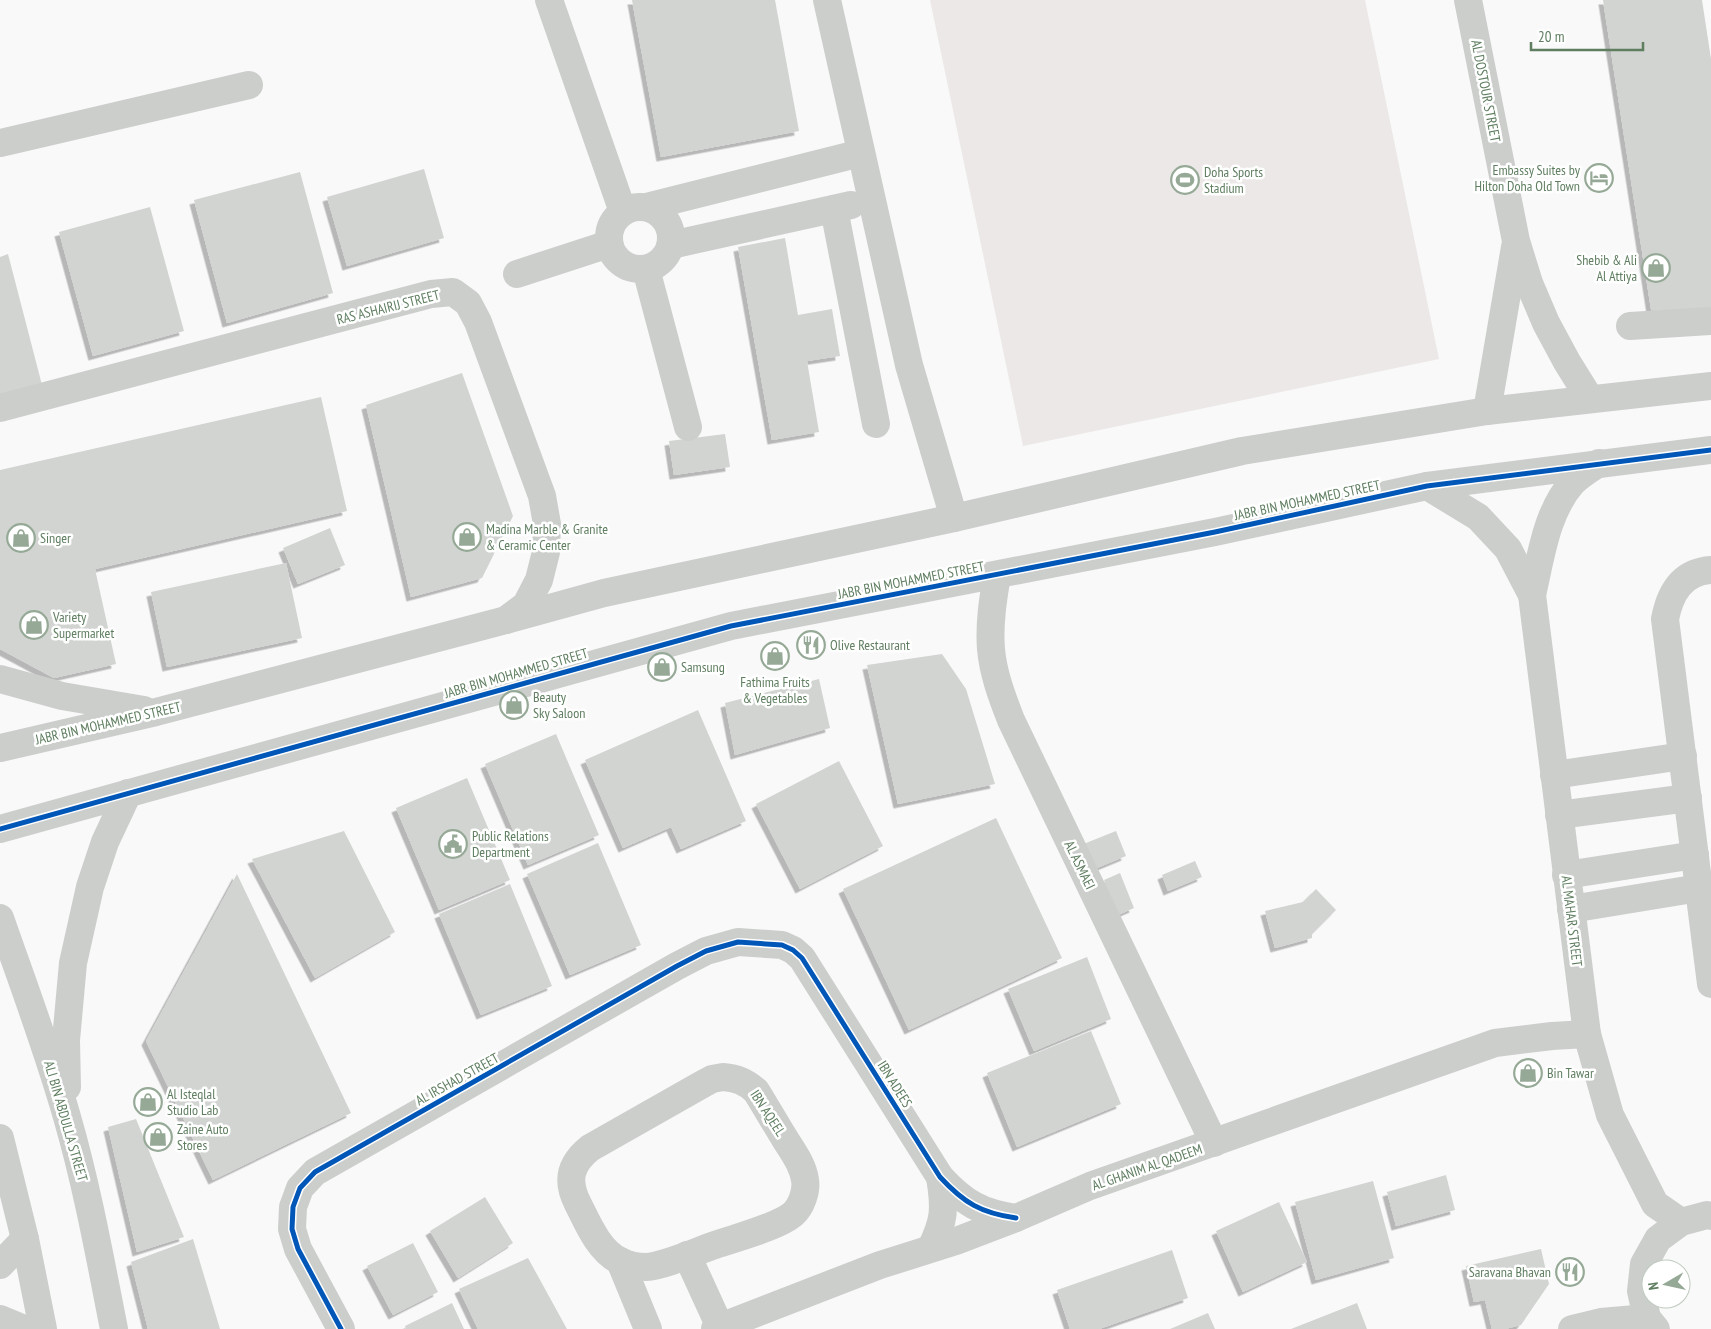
<svg xmlns="http://www.w3.org/2000/svg" width="1711" height="1329" viewBox="0 0 1711 1329" font-family="'PT Sans Narrow',sans-serif">
	<style>
		.green { fill: #ece8e7 }
		.building { fill: #d1d4d1; filter: url(#shadow) }
		.lines { fill: none; stroke-linecap: round; stroke-linejoin: round }
		.minor { stroke: #cccecc; stroke-width: 28 }
		.cycleway-casing { stroke: #fff; stroke-width: 8 }
		.cycleway { stroke: #0057b8; stroke-width: 5 }
		.labels { text-anchor: middle; dominant-baseline: central; stroke-width: 5; stroke-linejoin: round; paint-order: stroke }
		.street-label { font-size: 14px; fill: #5f7e60; stroke: #fff }
		.poi-label { font-size: 14px; fill: #5f7e60; stroke: #fff; text-anchor: start }
	</style>
	<defs>
		<filter id="shadow"><feDropShadow dx="-4.5" dy="4.5" stdDeviation="0" flood-color="#0004"/></filter>
	</defs>
	<rect width="100%" height="100%" fill="#f9f9f9"/>
	<polygon class="green" points="930,0 1365,0 1439,359 1023,446"/>
	<g class="building">
		<polygon points="632,0 775,0 799,131 661,157"/>
		<polygon points="1603,0 1702,0 1711,59 1711,315 1653,322"/>
		<polygon points="424,169 444,238 347,266 327,197"/>
		<polygon points="300,172 333,293 227,323 194,200"/>
		<polygon points="150,207 184,331 93,356 59,232"/>
		<polygon points="785,238 798,315 832,309 840,356 807,361 819,432 772,440 738,247"/>
		<polygon points="8,254 42,385 0,396 0,257"/>
		<polygon points="462,373 513,516 482,578 411,597 366,405"/>
		<polygon points="321,397 347,511 95,569 116,664 54,678 0,649 0,470"/>
		<polygon points="725,434 730,467 674,475 669,441"/>
		<polygon points="330,528 345,565 298,584 283,548"/>
		<polygon points="286,563 302,638 167,667 151,592"/>
		<polygon points="942,654 966,689 995,784 898,804 867,665"/>
		<polygon points="819,679 830,728 735,755 725,703"/>
		<polygon points="698,710 746,821 681,849 671,827 623,848 585,760"/>
		<polygon points="556,734 599,835 528,865 485,764"/>
		<polygon points="839,761 883,846 800,889 756,804"/>
		<polygon points="467,778 510,880 439,910 396,808"/>
		<polygon points="996,818 1062,958 909,1030 843,889"/>
		<polygon points="344,831 395,932 315,978 252,859"/>
		<polygon points="1116,831 1126,856 1092,870 1081,845"/>
		<polygon points="598,843 641,945 570,975 527,874"/>
		<polygon points="1195,861 1202,877 1168,891 1162,875"/>
		<polygon points="1120,873 1134,908 1118,915 1104,880"/>
		<polygon points="237,874 351,1113 213,1180 146,1041"/>
		<polygon points="510,884 552,986 481,1015 439,914"/>
		<polygon points="1316,889 1336,910 1312,934 1312,938 1275,948 1265,911 1303,902"/>
		<polygon points="1087,957 1111,1019 1034,1051 1008,989"/>
		<polygon points="1091,1031 1121,1104 1017,1147 987,1073"/>
		<polygon points="136,1119 184,1237 137,1252 108,1127"/>
		<polygon points="1446,1175 1455,1210 1396,1226 1387,1192"/>
		<polygon points="1373,1181 1394,1258 1316,1280 1295,1202"/>
		<polygon points="485,1197 513,1243 458,1278 430,1231"/>
		<polygon points="1279,1202 1307,1262 1243,1292 1216,1231"/>
		<polygon points="193,1239 220,1329 148,1329 131,1262"/>
		<polygon points="413,1243 438,1292 393,1315 367,1266"/>
		<polygon points="1541,1249 1549,1284 1521,1325 1505,1329 1492,1329 1485,1300 1474,1302 1466,1266"/>
		<polygon points="1172,1250 1188,1298 1099,1329 1070,1329 1057,1290"/>
		<polygon points="528,1258 567,1329 478,1329 459,1289"/>
		<polygon points="452,1303 464,1329 406,1329 405,1326"/>
		<polygon points="1357,1303 1367,1329 1291,1329"/>
		<polygon points="1208,1313 1215,1329 1170,1329"/>
	</g>
	<g class="lines">
		<g class="minor">
			<polyline points="549,0 623,212"/>
			<polyline points="827,0 909,365 954,518"/>
			<polyline points="1468,0 1516,241 1529,283 1546,323 1567,362 1590,399"/>
			<polyline points="0,143 249,85"/>
			<circle cx="640" cy="238" r="31"/>
			<polyline points="646,207 861,153"/>
			<polyline points="834,209 876,424"/>
			<polyline points="671,245 851,205"/>
			<polyline points="646,269 688,427"/>
			<polyline points="517,274 609,244"/>
			<polyline points="1630,326 1711,321"/>
			<polyline points="0,408 431,294 453,292 468,303 478,322 542,496 547,524 546,552 539,580 526,605 506,620"/>
			<polyline points="1487,411 1515,247"/>
			<polyline points="1427,486 1478,517 1508,549 1532,595 1587,1034 1610,1115 1655,1204 1681,1222"/>
			<path d="M1711 570C1682 572 1670 593 1665 619L1711 984"/>
			<path d="M997 575C993 599 989 624 991 649 993 673 1002 697 1011 720L1214 1143"/>
			<path d="M1532 595C1541 557 1546 512 1573 482 1580 475 1590 469 1599 463"/>
			<polyline points="0,679 62,696 144,710"/>
			<polyline points="0,748 156,712 506,620 604,593 954,518 1242,451 1487,411 1711,386"/>
			<polyline points="1554,775 1683,756"/>
			<polyline points="1559,815 1688,798"/>
			<polyline points="0,829 731,626 1215,532 1427,486 1711,450"/>
			<polyline points="1566,875 1695,855"/>
			<polyline points="1571,909 1699,888"/>
			<path d="M0 918C23 984 48 1050 67 1117 87 1186 100 1258 114 1329"/>
			<path d="M723 1077C737 1078 746 1082 756 1091 766 1107 775 1123 785 1139 793 1152 803 1165 805 1180 807 1191 801 1207 793 1214 778 1227 735 1238 715 1245 697 1251 664 1266 646 1267 638 1267 628 1265 620 1261 599 1251 588 1224 578 1204 566 1181 570 1164 590 1148L701 1085 712 1079Z"/>
			<polyline points="67,1087 66,1040 73,963 90,887 105,842 128,793"/>
			<polyline points="0,1138 25,1239 43,1329"/>
			<path d="M931 1248C945 1220 945 1208 940 1177"/>
			<polyline points="687,1255 720,1327"/>
			<polyline points="620,1261 648,1329"/>
			<polyline points="0,1265 25,1239"/>
			<polyline points="0,1319 24,1329"/>
			<path d="M341 1329 298 1249 292 1229 293 1207 300 1188 315 1172 677 966 706 951 738 942 782 945 793 950 802 958 940 1177C964 1203 981 1213 1016 1218"/>
			<polyline points="715,1329 880,1265 956,1241 1016,1218 1090,1186 1495,1043 1552,1036 1587,1034"/>
			<polyline points="1572,1329 1601,1322 1647,1318"/>
			<polyline points="1656,1329 1647,1318 1641,1291 1644,1264 1658,1239 1681,1222 1707,1215 1711,1216"/>
		</g>
		<defs>
			<g id="cycleway">
				<polyline points="0,829 731,626 1215,532 1427,486 1711,450"/>
				<path d="M341 1329 298 1249 292 1229 293 1207 300 1188 315 1172 677 966 706 951 738 942 782 945 793 950 802 958 940 1177C964 1203 981 1213 1016 1218"/>
			</g>
		</defs>
		<use href="#cycleway" class="cycleway-casing"/>
		<use href="#cycleway" class="cycleway"/>
	</g>
	<defs>
		<symbol id="hotel-ring" viewBox="-11 -11 22 22"><circle r="9.5" fill="#fff" stroke="#95a996" stroke-width="1.5"/><path d="M-6-4.5h1.5V1H6V5H4.5V3h-9V5H-6ZM-4 0a1.8 1.8 0 1 1 3.6 0ZM.5 0V-2.5h3Q6-2.5 6 0Z" fill="#95a996"/></symbol>
		<symbol id="stadium-ring" viewBox="-11 -11 22 22"><circle r="9.5" fill="#fff" stroke="#95a996" stroke-width="1.5"/><path d="M0-5a6.5 5 0 1 0 0 10a6.5 5 0 1 0 0-10ZM-3.5-1.8h7v3.6h-7Z" fill="#95a996"/></symbol>
		<symbol id="shop-ring" viewBox="-11 -11 22 22"><circle r="9.5" fill="#fff" stroke="#95a996" stroke-width="1.5"/><path d="M-5-2.5h2.3a2.7 3.5 0 0 1 5.4 0H5L5.5 6h-11ZM-1.5-2.5h3a1.5 2.3 0 0 0-3 0Z" fill="#95a996"/></symbol>
		<symbol id="restaurant-ring" viewBox="-11 -11 22 22"><circle r="9.5" fill="#fff" stroke="#95a996" stroke-width="1.5"/><path d="M-5-6h1v4h1v-4h1v4h1v-4h1v5L-1.5 .5V6h-2V.5L-5-1ZM5-6V6H3V1.5H1.5Q1.5-4 5-6Z" fill="#95a996"/></symbol>
		<symbol id="civic-ring" viewBox="-11 -11 22 22"><circle r="9.5" fill="#fff" stroke="#95a996" stroke-width="1.5"/><path d="M-.6-6.5H3V-4.5H.6V-3L4-1V1h2V6H-6V1h2V-1L-.6-3ZM-1.2 2.5V6h2.4V2.5Z" fill="#95a996"/></symbol>
	</defs>
	<g fill-rule="evenodd">
		<use href="#hotel-ring" x="1583" y="162" width="32" height="32"/>
		<use href="#stadium-ring" x="1169" y="164" width="32" height="32"/>
		<use href="#shop-ring" x="1640" y="252" width="32" height="32"/>
		<use href="#shop-ring" x="451" y="521" width="32" height="32"/>
		<use href="#shop-ring" x="5" y="522" width="32" height="32"/>
		<use href="#shop-ring" x="18" y="609" width="32" height="32"/>
		<use href="#restaurant-ring" x="795" y="629" width="32" height="32"/>
		<use href="#shop-ring" x="759" y="640" width="32" height="32"/>
		<use href="#shop-ring" x="646" y="651" width="32" height="32"/>
		<use href="#shop-ring" x="498" y="689" width="32" height="32"/>
		<use href="#civic-ring" x="437" y="828" width="32" height="32"/>
		<use href="#shop-ring" x="1512" y="1057" width="32" height="32"/>
		<use href="#shop-ring" x="132" y="1086" width="32" height="32"/>
		<use href="#shop-ring" x="142" y="1121" width="32" height="32"/>
		<use href="#restaurant-ring" x="1554" y="1256" width="32" height="32"/>
	</g>
	<g class="labels">
		<g class="street-label">
			<text transform="translate(1486 91) rotate(79)">AL DOSTOUR STREET</text>
			<text transform="translate(388 307) rotate(-14)">RAS ASHAIRIJ STREET</text>
			<text transform="translate(1307 500) rotate(-12)">JABR BIN MOHAMMED STREET</text>
			<text transform="translate(911 580) rotate(-11)">JABR BIN MOHAMMED STREET</text>
			<text transform="translate(516 673) rotate(-16)">JABR BIN MOHAMMED STREET</text>
			<text transform="translate(108 723) rotate(-13)">JABR BIN MOHAMMED STREET</text>
			<text transform="translate(1080 865) rotate(64)">AL ASMAEI</text>
			<text transform="translate(1572 921) rotate(83)">AL MAHAR STREET</text>
			<text transform="translate(457 1079) rotate(-29)">AL IRSHAD STREET</text>
			<text transform="translate(895 1084) rotate(58)">IBN ADEES</text>
			<text transform="translate(768 1113) rotate(57)">IBN AQEEL</text>
			<text transform="translate(66 1121) rotate(74)">ALI BIN ABDULLA STREET</text>
			<text transform="translate(1147 1167) rotate(-19)">AL GHANIM AL QADEEM</text>
		</g>
		<g class="poi-label">
			<text x="1580" y="170" text-anchor="end">Embassy Suites by<tspan x="1580" dy="16">Hilton Doha Old Town</tspan></text>
			<text x="1204" y="172">Doha Sports<tspan x="1204" dy="16">Stadium</tspan></text>
			<text x="1637" y="260" text-anchor="end">Shebib &amp; Ali<tspan x="1637" dy="16">Al Attiya</tspan></text>
			<text x="486" y="529">Madina Marble &amp; Granite<tspan x="486" dy="16">&amp; Ceramic Center</tspan></text>
			<text x="40" y="538">Singer</text>
			<text x="53" y="617">Variety<tspan x="53" dy="16">Supermarket</tspan></text>
			<text x="830" y="645">Olive Restaurant</text>
			<text x="681" y="667">Samsung</text>
			<text x="775" y="682" text-anchor="middle">Fathima Fruits<tspan x="775" dy="16">&amp; Vegetables</tspan></text>
			<text x="533" y="697">Beauty<tspan x="533" dy="16">Sky Saloon</tspan></text>
			<text x="472" y="836">Public Relations<tspan x="472" dy="16">Department</tspan></text>
			<text x="1547" y="1073">Bin Tawar</text>
			<text x="167" y="1094">Al Isteqlal<tspan x="167" dy="16">Studio Lab</tspan></text>
			<text x="177" y="1129">Zaine Auto<tspan x="177" dy="16">Stores</tspan></text>
			<text x="1551" y="1272" text-anchor="end">Saravana Bhavan</text>
		</g>
	</g>
	<g transform="translate(1666 1284) rotate(261)"><circle r="24" fill="#ffffff" stroke="#bfcbbf"/>
	<path d="M0-4L9 19L0 12L-9 19Z" fill="#95a996"/>
	<text y="-8" font-size="14" font-weight="bold" text-anchor="middle" fill="#5f7e60">N</text>
	</g>
	<path d="M1531 42v8h112v-8" fill="none" stroke="#5f7e60" stroke-width="2.5"/>
	<text x="1538" y="42" font-size="15" fill="#5f7e60" stroke="#ffffff" stroke-width="4" paint-order="stroke">20 m</text>
</svg>
